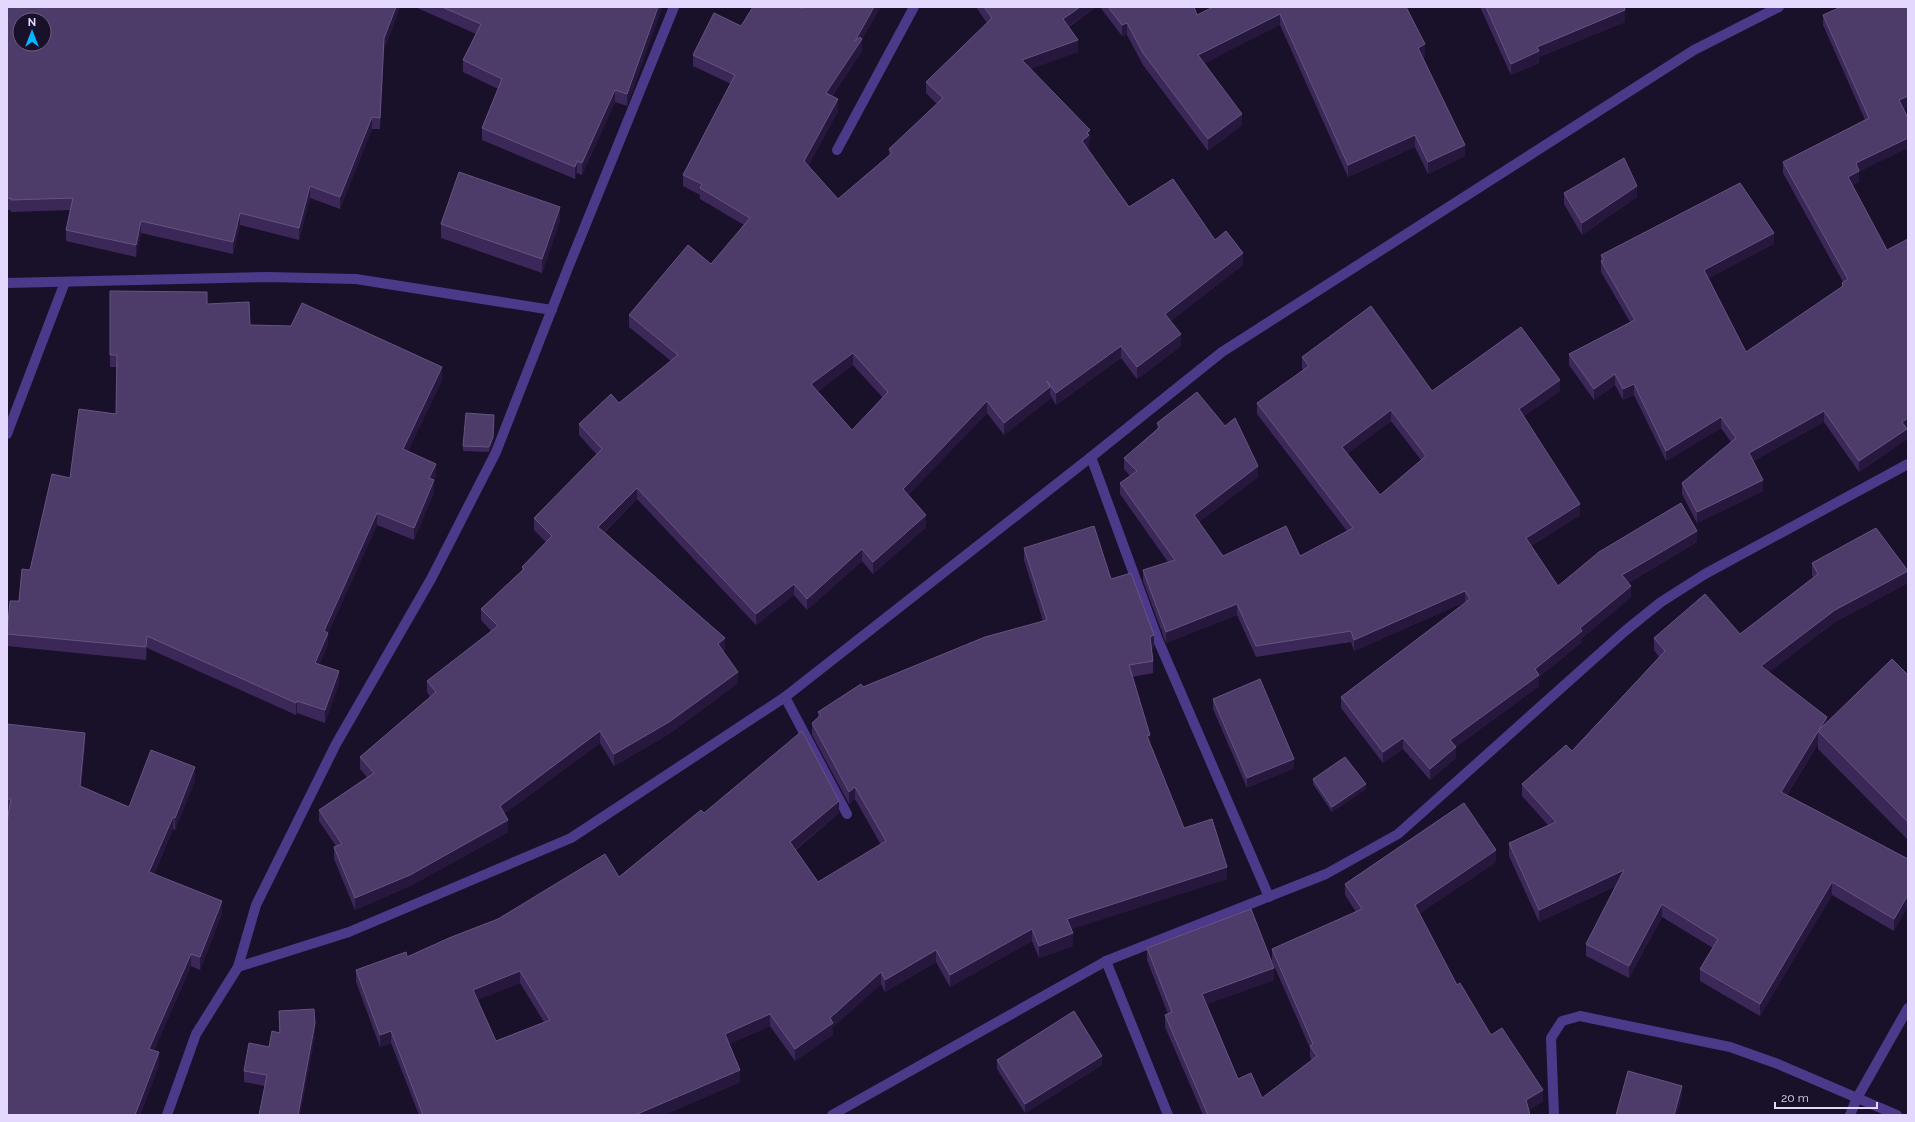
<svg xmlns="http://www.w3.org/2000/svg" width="1915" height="1122" viewBox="0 0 1915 1122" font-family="Raleway,sans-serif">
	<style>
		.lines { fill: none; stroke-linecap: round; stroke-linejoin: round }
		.minor { stroke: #4c398a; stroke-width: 10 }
		.wall { fill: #3b2858; fill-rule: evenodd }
		.shaded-wall { fill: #26173d }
		.building { fill: #4d3b6a; stroke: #655481; fill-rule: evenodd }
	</style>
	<rect width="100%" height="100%" fill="#191029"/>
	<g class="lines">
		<g class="minor">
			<polyline points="837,150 914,7"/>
			<polyline points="7,283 267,277 356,279 552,310"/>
			<polyline points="7,434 65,282"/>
			<polyline points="1091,457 1158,640 1269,897"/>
			<polyline points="785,697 847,814"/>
			<polyline points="1106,961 1168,1115"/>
			<polyline points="238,967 349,932 571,838 785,697 1091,457 1222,352 1694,50 1779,7"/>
			<polyline points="167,1115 196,1034 238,967 256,905 336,744 431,579 496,452 568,268 674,7"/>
			<polyline points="832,1115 1106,961 1326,874 1398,834 1625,631 1661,602 1705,574 1908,464"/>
			<polyline points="1554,1115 1551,1038 1562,1021 1580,1016 1730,1047 1778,1064 1897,1115"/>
			<polyline points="1850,1115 1857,1098 1908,1008"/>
		</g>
	</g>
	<g class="wall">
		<polygon points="7,7 400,7 384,50 380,129 372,129 340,209 310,198 299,240 240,225 233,254 141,233 136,257 66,241 66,230 70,210 11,212 11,210 7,210"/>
		<polygon points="415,7 662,7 627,106 615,102 582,175 577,173 575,179 482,140 482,128 498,89 463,72 463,60 476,34"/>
		<path d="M976 7H1096L1069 27 1078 52 1030 69 1090 141 1089 142V147L1087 148 1129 207 1215 240 1243 265 1170 321 1181 346 1137 379 1121 358 1056 405 1050 395V399L1004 435 987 413 908 495 926 527 873 574 862 561 807 610 794 595 756 625 637 499 605 532 725 650 723 651 738 683 669 734 614 766 600 743 504 814 508 832 410 886 355 910 334 859V847L336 846 319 821V810L367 777 360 769V757L430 697 427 692V681L491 631 481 620V609L522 570V567L546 542 534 530V518L597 455 579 435V424L619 403 671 361 629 327V315L711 264 744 225 700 199V195L683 186V175L731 84 693 66V55L741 26 802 9 862 40V51L832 96 838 111 808 166 838 199 889 156V149L937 104 926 93V82L987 23ZM853 365 883 398 852 430 818 391Z"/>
		<polygon points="1100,7 1194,7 1197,15 1406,7 1425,56 1423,57 1465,156 1428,174 1415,147 1348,177 1280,25 1204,63 1242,125 1208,151 1143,65 1127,35 1122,36"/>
		<polygon points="1480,7 1624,7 1625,22 1539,57 1539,63 1511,75"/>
		<polygon points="1908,7 1908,107 1904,109 1859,172 1859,182 1852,185 1907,430 1907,439 1859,472 1824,422 1753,461 1763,491 1697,523 1682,494 1682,483 1731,442 1721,428 1666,461 1634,395 1623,400 1615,385 1594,400 1569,365 1569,354 1630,322 1601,272 1601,255 1774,244 1708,278 1746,352 1842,287 1842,283 1843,282 1783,173 1783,162 1865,120 1823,25 1823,15"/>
		<polygon points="1564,193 1637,197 1582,235 1564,204"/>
		<polygon points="560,221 542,273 441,238 441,224"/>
		<polygon points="110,291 207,304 250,325 442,380 408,451 436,476 434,480 434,492 414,540 377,525 328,633 328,645 319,665 339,683 325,723 297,713 296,715 147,648 146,660 7,646 7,631 19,601 30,570 70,478 116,414 117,367 110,367"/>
		<path d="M1302 357 1432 391H1560L1524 416 1580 515 1531 546 1558 586 1697 542 1628 583 1631 597 1582 638V642L1539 677V686L1456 747V758L1430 780 1403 749 1383 763 1341 708V697L1466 602H1465L1354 651 1351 642 1256 657 1237 615 1166 643 1143 581V570L1168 562 1120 494V483L1130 476 1124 469V458L1157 429V423L1258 477 1199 522 1223 556H1300L1347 531 1257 414V403L1303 370 1302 368ZM1391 421 1421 460 1380 495 1347 454Z"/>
		<polygon points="494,420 493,442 489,452 463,451 463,446"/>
		<path d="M1024 548 1111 579 1154 648 1151 649 1153 661V673L1132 677 1150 743 1184 828 1227 879 1071 929 1073 946 1039 958 1032 941 950 987 936 962 885 992 881 984 833 1027V1035L795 1061 770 1026 729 1044 740 1082 664 1115H419L391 1043 380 1047 356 982V970L407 957 619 877 704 813H839L796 850 818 882 881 845 855 799 849 804 812 735V723L818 717V712L863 687 1043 621 1024 560ZM520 983 544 1022 496 1041 477 1000Z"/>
		<polygon points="1812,563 1908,571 1908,583 1835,622 1769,672 1827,722 1908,675 1908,840 1818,749 1818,744 1787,795 1908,859 1894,931 1832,895 1760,1016 1700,981 1700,969 1713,948 1662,917 1629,978 1586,956 1586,944 1616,886 1539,922 1509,856 1509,843 1548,825 1522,796 1522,784 1572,751 1659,657 1654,650 1654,638 1740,634 1814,578 1812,575"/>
		<polygon points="1213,699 1294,768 1247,788 1213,709"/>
		<polygon points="7,724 85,745 81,787 129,807 195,780 175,830 173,829 154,874 222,913 200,970 191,966 154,1050 159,1065 140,1115 7,1115 9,812 7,811"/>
		<polygon points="1313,779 1366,789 1332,812 1313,784"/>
		<polygon points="1496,862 1419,914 1457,985 1491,1035 1543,1101 1529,1110 1530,1115 1203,1115 1165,1027 1165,1015 1168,1014 1147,960 1147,948 1274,980 1207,1004 1238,1079 1262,1098 1312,1060 1310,1057 1310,1048 1272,961 1272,949 1356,912 1345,895 1345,884"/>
		<polygon points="279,1011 315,1035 300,1115 259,1115 265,1086 244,1082 244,1071 269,1047 279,1033"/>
		<polygon points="997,1060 1102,1065 1025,1113 997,1069"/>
	</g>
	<g class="shaded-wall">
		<polygon points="396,7 400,7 384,50 380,129 384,38"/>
		<polygon points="658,7 662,7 627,106 627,94"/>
		<polygon points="874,7 881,7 862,40 862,51 826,104 826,93"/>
		<polygon points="1080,7 1096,7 1063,30 1063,19"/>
		<polygon points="1625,10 1625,22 1539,57 1539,63 1511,75 1511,64 1537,47"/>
		<polygon points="1280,14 1280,25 1198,67 1198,55"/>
		<polygon points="1127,23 1127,35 1122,36 1122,25"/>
		<polygon points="1078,40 1078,52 1022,72 1022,60"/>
		<polygon points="1425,44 1425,56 1418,59 1418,48"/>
		<polygon points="615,90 615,102 582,175 582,163"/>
		<polygon points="1908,96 1908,107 1899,111 1899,100"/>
		<polygon points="838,99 838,111 804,173 804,161"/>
		<polygon points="1242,114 1242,125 1208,151 1208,139"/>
		<polygon points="372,117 372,129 340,209 340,197"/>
		<polygon points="1090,130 1090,141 1089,142 1089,147 1082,153 1082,141 1087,133"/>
		<polygon points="1415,135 1415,147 1348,177 1348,165"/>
		<polygon points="1908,138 1908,148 1859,172 1859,182 1848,188 1848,177 1856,163"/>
		<polygon points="1465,145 1465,156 1428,174 1428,162"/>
		<polygon points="577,161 577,173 575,179 575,167"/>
		<polygon points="310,186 310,198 299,240 299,228"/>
		<polygon points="1637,186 1637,197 1582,235 1582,223"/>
		<polygon points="560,207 560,221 542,273 542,259"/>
		<polygon points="240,213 240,225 233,254 233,242"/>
		<polygon points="141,221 141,233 136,257 136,245"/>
		<polygon points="1774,233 1774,244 1704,281 1704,270"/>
		<polygon points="1243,253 1243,265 1165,326 1165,314"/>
		<polygon points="1181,334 1181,346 1137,379 1137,367"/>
		<polygon points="1121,346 1121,358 1056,405 1056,393"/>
		<polygon points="853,353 853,365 811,396 811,384"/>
		<polygon points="442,367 442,380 403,462 403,449"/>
		<polygon points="1615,374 1615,385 1594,400 1594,389"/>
		<polygon points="1560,380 1560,391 1519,420 1519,409"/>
		<polygon points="1634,384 1634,395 1623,400 1623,389"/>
		<polygon points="1050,387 1050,399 1004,435 1004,423"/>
		<polygon points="987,401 987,413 903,501 903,489"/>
		<polygon points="1391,410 1391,421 1342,458 1342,447"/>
		<polygon points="1824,411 1824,422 1749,463 1749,453"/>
		<polygon points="494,415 493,442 489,452 489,447"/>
		<polygon points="1721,417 1721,428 1666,461 1666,451"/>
		<polygon points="1908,418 1908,429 1907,430 1907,439 1859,472 1859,461 1902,422"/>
		<polygon points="436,464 436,476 429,490 429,478"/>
		<polygon points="1258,466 1258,477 1194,526 1194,515"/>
		<polygon points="434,480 434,492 414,540 414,528"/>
		<polygon points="1763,480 1763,491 1697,523 1697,512"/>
		<polygon points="637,488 637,499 598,538 598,527"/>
		<polygon points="1580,504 1580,515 1526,549 1526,538"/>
		<polygon points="377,513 377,525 328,633 328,645 315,676 315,663 324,631"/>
		<polygon points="926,515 926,527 873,574 873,562"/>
		<polygon points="1697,531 1697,542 1622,586 1622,575"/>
		<polygon points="862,549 862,561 807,610 807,599"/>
		<polygon points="1908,571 1908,583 1835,622 1761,679 1761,666 1835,610"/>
		<polygon points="794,584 794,595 756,625 756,614"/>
		<polygon points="1631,586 1631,597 1582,638 1582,642 1539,677 1539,686 1456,747 1456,758 1430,780 1430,769 1450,740 1580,628"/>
		<polygon points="1465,591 1465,602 1354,651 1354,640"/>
		<polygon points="1237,604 1237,615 1166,643 1166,632"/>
		<polygon points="1154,635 1154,648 1150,649 1150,637"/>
		<polygon points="147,636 147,648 146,660 146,647"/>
		<polygon points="725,638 725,650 718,655 718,644"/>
		<polygon points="339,671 339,683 325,723 325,710"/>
		<polygon points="738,672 738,683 669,734 614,766 614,754"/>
		<polygon points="297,701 297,713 296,715 296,703"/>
		<polygon points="1827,717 1827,729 1818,732"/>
		<polygon points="600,731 600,743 500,817 500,806"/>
		<polygon points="1818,732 1818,744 1781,804 1781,792"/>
		<polygon points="85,733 85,745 80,799 80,786"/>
		<polygon points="1150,735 1150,747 1147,736"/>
		<polygon points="1403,738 1403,749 1383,763 1383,752"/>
		<polygon points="1294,759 1294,768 1247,788 1247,778"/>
		<polygon points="195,767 195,780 175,830 175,818"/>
		<polygon points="1366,784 1366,789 1332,812 1332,807"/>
		<polygon points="855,787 855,799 849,804 849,792"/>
		<polygon points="839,801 839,813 790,854 790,842"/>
		<polygon points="173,817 173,829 149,885 149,872"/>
		<polygon points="508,820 508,832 410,886 355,910 355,898"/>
		<polygon points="1496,850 1496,862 1415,917 1415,905"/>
		<polygon points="1227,867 1227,879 1067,931 1067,919"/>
		<polygon points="1624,870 1624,882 1539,922 1539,910"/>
		<polygon points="1832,882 1832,895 1760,1016 1760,1004"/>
		<polygon points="1908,895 1908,907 1894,931 1894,919"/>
		<polygon points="222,901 222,913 200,970 200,957"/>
		<polygon points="1662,904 1662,917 1629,978 1629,966"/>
		<polygon points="1032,929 1032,941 950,987 950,975"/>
		<polygon points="1073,933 1073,946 1039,958 1039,946"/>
		<polygon points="936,950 936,962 885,992 885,980"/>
		<polygon points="191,954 191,966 149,1061 149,1049"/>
		<polygon points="1274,968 1274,980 1202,1006 1202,994"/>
		<polygon points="520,971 520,983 473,1002 473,990"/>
		<polygon points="881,972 881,984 833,1027 833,1035 795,1061 795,1049"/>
		<polygon points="770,1014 770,1026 725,1046 725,1034"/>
		<polygon points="315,1023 315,1035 300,1115 298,1115"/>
		<polygon points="391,1031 391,1043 380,1047 380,1035"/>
		<polygon points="159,1052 159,1065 140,1115 135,1115"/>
		<polygon points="1102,1056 1102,1065 1025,1113 1025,1104"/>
		<polygon points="740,1070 740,1082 664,1115 635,1115"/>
		<polygon points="1682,1086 1682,1097 1677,1115 1674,1115"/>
		<polygon points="1543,1090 1543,1101 1526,1112 1526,1100"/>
	</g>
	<g class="building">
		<path d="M7 7H396L384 38 380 118 372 117 340 197 310 186 299 228 240 213 233 242 141 221 136 245 66 230 73 198 11 200V198L7 199ZM20 20H44V44H20Z"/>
		<polygon points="442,7 658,7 627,94 615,90 582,163 577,161 575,167 482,128 502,79 463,60 481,24"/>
		<path d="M753 7H799L802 9 803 7H874L855 41 860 37 862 39 826 93 838 99 804 161 838 199 892 153 889 149 943 98 926 82 992 18 984 7H1080L1063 19 1078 40 1022 60 1090 130 1087 133 1089 135 1082 141 1129 207 1173 179 1215 240 1226 231 1243 253 1165 314 1181 334 1137 367 1121 346 1056 393 1047 381 1050 387 1004 423 987 401 903 489 926 515 873 562 862 549 807 599 794 584 756 614 637 488 598 527 725 638 718 644 738 672 669 722 614 754 600 731 500 806 508 820 410 875 355 898 334 847 342 844 319 810 374 773 360 757 436 692 427 681 498 626 481 609 524 569 522 567 552 536 534 518 602 449 579 424 611 394 619 403 678 355 629 315 688 245 711 264 750 218 700 188 702 184 683 175 735 75 693 55 714 13 741 26ZM853 353 888 392 852 430 811 384Z"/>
		<polygon points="1108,7 1194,7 1197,15 1213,7 1406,7 1425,44 1418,48 1465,145 1428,162 1415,135 1348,165 1280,14 1198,55 1242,114 1208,139 1143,53 1127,23 1122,25"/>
		<polygon points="1486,7 1624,7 1625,10 1537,47 1539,51 1511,64"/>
		<polygon points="1841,7 1908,7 1908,96 1899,100 1908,118 1908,138 1856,163 1859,171 1848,177 1887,250 1908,239 1908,418 1902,422 1907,429 1859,461 1824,411 1749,453 1763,480 1697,512 1682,483 1736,438 1721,417 1666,451 1634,384 1623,389 1615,374 1594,389 1569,354 1635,320 1601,261 1604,260 1601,255 1740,183 1774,233 1704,270 1746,352 1843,286 1842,283 1848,279 1783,162 1869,118 1823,15"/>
		<polygon points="1624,158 1637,186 1582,223 1564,193"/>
		<polygon points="459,172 560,207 542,259 441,224"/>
		<polygon points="110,291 207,292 207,304 249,302 250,325 291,326 302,303 442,367 403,449 436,464 429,478 434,480 414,528 377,513 324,631 328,633 315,663 339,671 325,710 297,701 296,703 147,636 146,647 7,634 10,601 19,601 22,569 30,570 52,474 70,478 79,409 116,414 117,355 110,355"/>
		<path d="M1371 306 1432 391 1521 327 1560 380 1519 409 1580 504 1526 538 1558 586 1599 552 1681 503 1697 531 1622 575 1631 586 1580 628 1582 631 1535 669 1539 675 1450 740 1456 747 1430 769 1403 738 1383 752 1341 697 1470 599 1465 591 1354 640 1351 631 1256 646 1237 604 1166 632 1143 570 1175 560 1120 483 1137 471 1124 458 1160 427 1157 423 1197 392 1225 426 1235 418 1258 466 1194 515 1223 556 1286 526 1300 556 1353 528 1257 403 1309 366 1302 357ZM1391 410 1426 456 1380 495 1342 447Z"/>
		<polygon points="466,413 494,415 493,437 489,447 463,446"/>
		<path d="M1094 526 1111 579 1131 573 1154 635 1150 637 1153 661 1129 665 1150 735 1147 736 1184 828 1212 819 1227 867 1067 919 1073 933 1039 946 1032 929 950 975 936 950 885 980 881 972 830 1018 833 1023 795 1049 770 1014 725 1034 740 1070 635 1115H423L391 1031 380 1035 356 970 406 952 407 957 449 938 498 919 605 854 619 877 701 810 704 813 802 731 839 801 790 842 818 882 886 841 855 787 849 792 812 723 821 715 818 712 861 684 863 687 985 637 1047 620 1024 548ZM520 971 550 1020 496 1041 473 990Z"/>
		<polygon points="1876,528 1908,571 1835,610 1761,666 1827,717 1781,792 1908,859 1908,895 1894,919 1832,882 1760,1004 1700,969 1718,939 1662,904 1629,966 1586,944 1624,870 1539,910 1509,843 1556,822 1522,784 1566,745 1572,751 1665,651 1654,638 1705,594 1740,634 1818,574 1812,563"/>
		<polygon points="1892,659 1908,675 1908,822 1818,731"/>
		<polygon points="1260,679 1294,759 1247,778 1213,699"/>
		<polygon points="7,724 85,733 80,786 129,807 151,750 195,767 175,818 173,817 149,872 222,901 200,957 191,954 149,1049 159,1052 135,1115 7,1115 7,822 11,799 7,799"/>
		<polygon points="1345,757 1366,784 1332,807 1313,779"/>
		<polygon points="1464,803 1496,850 1415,905 1457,985 1460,983 1491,1035 1502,1028 1543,1090 1526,1100 1530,1115 1208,1115 1165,1015 1172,1012 1147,948 1251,909 1274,968 1202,994 1238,1079 1251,1073 1262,1098 1317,1056 1310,1046 1313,1044 1272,949 1362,909 1345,884"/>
		<polygon points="314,1009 315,1023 298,1115 259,1115 267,1075 244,1071 249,1043 269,1047 272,1031 280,1033 279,1011"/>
		<polygon points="1074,1011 1102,1056 1025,1104 997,1060"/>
		<polygon points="1628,1071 1682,1086 1674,1115 1616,1115"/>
	</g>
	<rect width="1915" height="1122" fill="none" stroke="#e4d8ff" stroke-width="16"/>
	<g transform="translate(32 32)"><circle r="19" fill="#191029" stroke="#6a607f"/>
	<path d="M0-3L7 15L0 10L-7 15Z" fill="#04b4ff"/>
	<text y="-6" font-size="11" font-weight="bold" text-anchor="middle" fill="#e4d8ff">N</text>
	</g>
	<path d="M1775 1102v6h102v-6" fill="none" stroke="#e4d8ff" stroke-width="2"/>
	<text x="1781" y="1102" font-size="12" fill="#e4d8ff" stroke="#191029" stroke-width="3" paint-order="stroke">20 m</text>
</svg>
